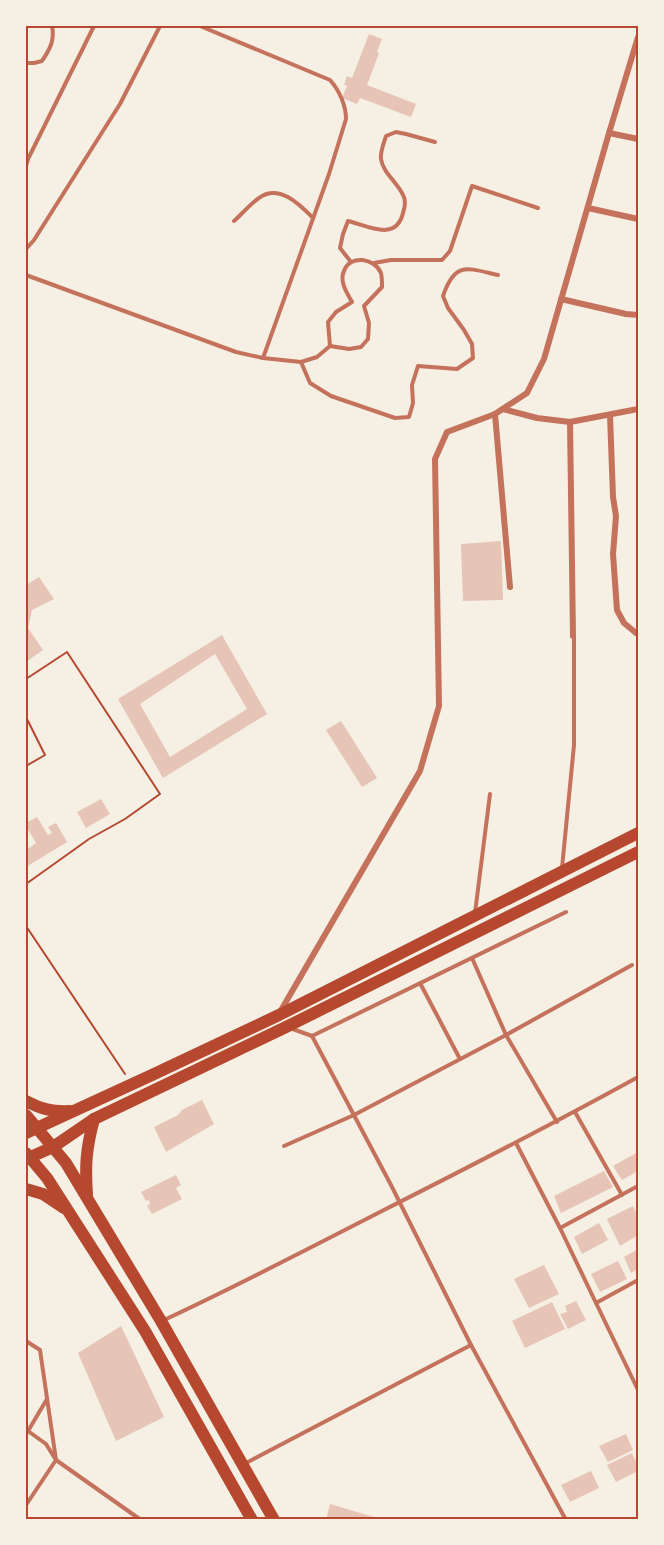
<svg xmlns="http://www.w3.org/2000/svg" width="664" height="1545" viewBox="0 0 664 1545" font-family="'Fira Sans',sans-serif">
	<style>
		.building { fill: #e6c5b7; fill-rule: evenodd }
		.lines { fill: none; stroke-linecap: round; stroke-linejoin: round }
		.path { stroke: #b5482f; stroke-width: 2 }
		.service { stroke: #c5725c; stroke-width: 4 }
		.minor { stroke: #c5725c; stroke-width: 6 }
		.primary { stroke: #b5482f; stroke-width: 12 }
		.neatline { fill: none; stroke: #b5482f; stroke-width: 2 }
	</style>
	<rect width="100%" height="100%" fill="#f6efe4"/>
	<g class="building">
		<polygon points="369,34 382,39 377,52 379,53 367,85 416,104 411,117 360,98 357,104 342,98 347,86 344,85 347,76 352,78"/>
		<polygon points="501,541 503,600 463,601 461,544"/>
		<polygon points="39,577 54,599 32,610 28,628 43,650 26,662 26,585"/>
		<path d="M222 635 267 714 163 778 118 699ZM215 654 247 709 170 757 140 704Z"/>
		<polygon points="341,721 377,778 362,787 326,730"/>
		<polygon points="101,799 110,814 86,828 77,812"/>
		<polygon points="37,817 48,835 52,833 48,827 56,823 67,842 26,867 26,850 36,843 26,826 26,823"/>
		<polygon points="202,1100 214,1124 166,1152 154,1127 178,1115 182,1110"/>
		<polygon points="638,1152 638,1171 622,1180 613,1166"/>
		<polygon points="604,1171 613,1187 561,1213 554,1196"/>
		<polygon points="176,1175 181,1185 176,1188 182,1199 152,1214 147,1206 150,1204 149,1200 146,1201 141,1192"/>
		<polygon points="633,1206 638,1217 638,1235 620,1246 607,1219"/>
		<polygon points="599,1223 608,1240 582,1254 574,1237"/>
		<polygon points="638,1249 638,1269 631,1273 624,1257"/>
		<polygon points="618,1261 627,1279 600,1292 591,1274"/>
		<polygon points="544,1265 559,1294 529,1308 514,1279"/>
		<polygon points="576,1301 586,1320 568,1329 560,1314 567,1312 565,1306"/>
		<polygon points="552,1302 565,1329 525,1348 512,1321"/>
		<polygon points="121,1326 164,1417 116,1441 78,1353"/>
		<polygon points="626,1434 633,1450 608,1462 599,1446"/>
		<polygon points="632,1453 638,1466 638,1471 616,1482 607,1465"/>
		<polygon points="591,1471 599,1488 570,1502 561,1485"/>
		<polygon points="330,1504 381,1519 381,1520 326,1520"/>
	</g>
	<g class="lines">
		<g class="path">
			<polyline points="26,679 67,652 160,794 125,819 89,839 26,884"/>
			<polyline points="26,717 45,755 26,766"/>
			<polyline points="26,915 26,924"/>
			<polyline points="26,926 125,1074"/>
		</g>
		<g class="service">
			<path d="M200 26 330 80C339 90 346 105 346 119L329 174 263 358"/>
			<path d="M26 63H34L42 61C50 49 55 40 52 26"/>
			<polyline points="26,166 28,159 94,26"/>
			<path d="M234 221C242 214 250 204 259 198 279 183 300 205 313 218"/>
			<polyline points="26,249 34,240 120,104 160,26"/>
			<path d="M351 262 340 248 343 234 348 221C368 226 396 242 403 213 405 207 406 200 403 195 397 182 383 173 381 159 380 152 384 143 386 136L396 132 406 134 435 142"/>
			<polyline points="374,263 391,260 442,260 450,251 472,186 538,208"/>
			<path d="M26 275 236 352 263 358 301 362 317 357 330 346 349 349 361 347 368 339 369 323 364 306 382 287C382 283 382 277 381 273 375 258 350 254 344 271 339 281 347 293 352 302L336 312 328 322 330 346"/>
			<path d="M301 362 310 383 331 396 395 418 409 417 413 403 412 385 418 366 457 369 473 358 472 344 464 330 448 308 443 296C455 261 467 268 498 275"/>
			<polyline points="562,868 574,745 574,636"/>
			<polyline points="475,913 490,794"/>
			<polyline points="472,958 506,1035 557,1122"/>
			<polyline points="420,983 460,1059"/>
			<polyline points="312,1036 566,912"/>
			<polyline points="575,1112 622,1195"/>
			<polyline points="516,1143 560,1228 638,1186"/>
			<polyline points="284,1146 354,1115 506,1035 632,965"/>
			<polyline points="560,1228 596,1303 638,1280"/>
			<polyline points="596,1303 638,1390"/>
			<path d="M164 1320C237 1286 308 1249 380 1212 467 1168 553 1124 638 1077"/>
			<polyline points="26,1341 40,1350 56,1460 141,1520"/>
			<polyline points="471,1345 566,1520"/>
			<polyline points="28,1431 47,1399"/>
			<polyline points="26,1433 28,1431 46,1444 56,1460 26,1505"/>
			<polyline points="246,1463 471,1345 391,1185 312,1036 290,1028"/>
		</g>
		<g class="minor">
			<polyline points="609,133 638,139"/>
			<polyline points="588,208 638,219"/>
			<polyline points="561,299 626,314 638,315"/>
			<polyline points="503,409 537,418 570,422 638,409"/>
			<polyline points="495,414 510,587"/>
			<polyline points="610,415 613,497 616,516 613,554 617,610 624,623 636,633"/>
			<polyline points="570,422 573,636"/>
			<polyline points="280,1012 420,771 439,706 435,459 447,432 495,414 527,393 544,359 609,133 638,37"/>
		</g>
		<g class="primary">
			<path d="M26 1101C41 1109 52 1112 70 1111"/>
			<polyline points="26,1115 66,1163 161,1321 274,1520"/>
			<polyline points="26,1133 152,1075 279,1015 638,833"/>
			<polyline points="26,1153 47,1178 145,1331 252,1520"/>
			<polyline points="26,1159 53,1147 94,1119 286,1027 638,852"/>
			<polyline points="26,1189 43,1194 64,1208"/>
			<path d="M87 1195C85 1165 86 1149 94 1119"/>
		</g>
	</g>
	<rect width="664" height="1545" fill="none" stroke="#f6efe4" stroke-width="54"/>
	<rect x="27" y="27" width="610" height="1491" class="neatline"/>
</svg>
